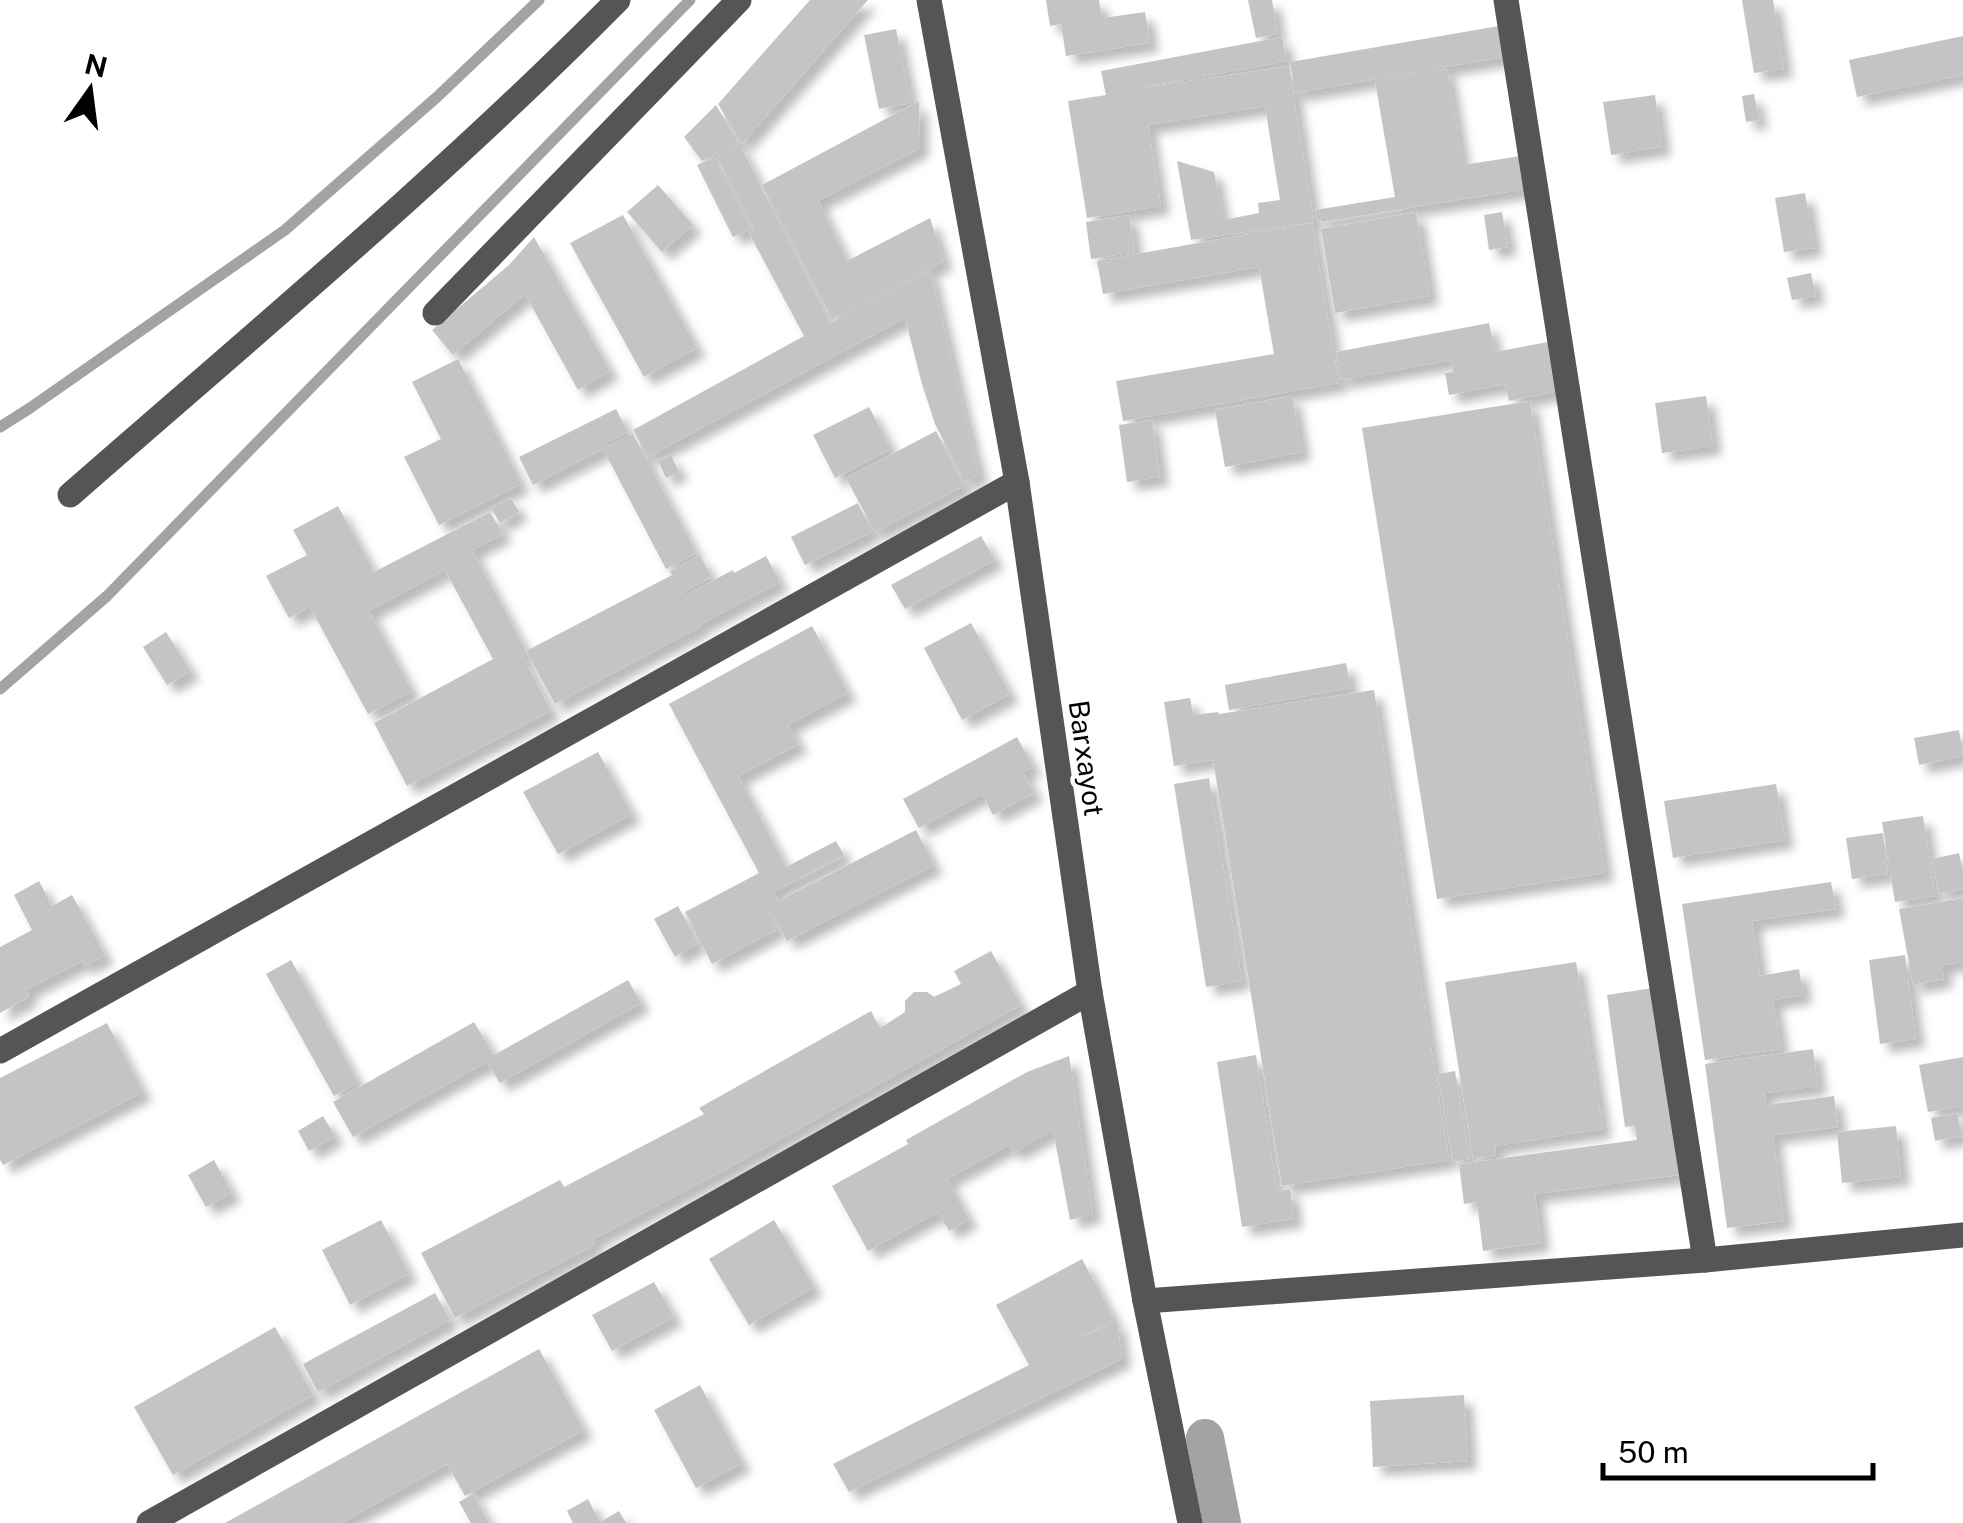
<svg xmlns="http://www.w3.org/2000/svg" width="1963" height="1523" viewBox="0 0 1963 1523" font-family="'Public Sans',sans-serif">
	<style>
		.lines { fill: none; stroke-linecap: round; stroke-linejoin: round }
		.stream { stroke: #a3a3a3; stroke-width: 11 }
		.canal { stroke: #a3a3a3; stroke-width: 38 }
		.building { fill: #c4c4c4; filter: url(#shadow) }
		.minor { stroke: #555; stroke-width: 25 }
		.labels { text-anchor: middle; dominant-baseline: central; stroke-width: 9; stroke-linejoin: round; paint-order: stroke }
		.street-label { font-size: 28px; fill: #000; stroke: #fff }
	</style>
	<defs>
		<filter id="shadow"><feDropShadow dx="9" dy="9" stdDeviation="5" flood-color="#0004"/></filter>
	</defs>
	<rect width="100%" height="100%" fill="#fff"/>
	<g class="lines">
		<g class="stream">
			<polyline points="0,427 30,408 285,230 437,97 539,0"/>
			<polyline points="0,689 107,596 690,0"/>
		</g>
		<polyline class="canal" points="1205,1438 1222,1523"/>
	</g>
	<g class="building">
		<polygon points="810,0 868,0 742,144 718,104"/>
		<polygon points="1046,0 1099,0 1102,18 1145,12 1150,43 1066,56 1061,24 1050,26"/>
		<polygon points="1248,0 1272,0 1278,34 1256,38"/>
		<polygon points="1742,0 1773,0 1784,69 1754,73"/>
		<polygon points="1499,26 1504,57 1295,93 1290,62"/>
		<polygon points="896,29 911,103 879,109 864,35"/>
		<polygon points="1963,36 1963,75 1857,97 1849,60"/>
		<polygon points="1282,37 1287,61 1128,90 1289,66 1314,222 1191,240 1177,161 1214,172 1223,220 1259,213 1258,203 1280,200 1265,106 1148,125 1161,206 1087,218 1068,101 1106,95 1101,71"/>
		<polygon points="1447,69 1463,165 1521,156 1526,189 1322,222 1321,220 1317,221 1315,210 1395,197 1375,81"/>
		<polygon points="1754,94 1759,120 1746,122 1742,96"/>
		<polygon points="1655,95 1662,147 1611,155 1603,102"/>
		<polygon points="919,101 920,148 818,201 847,261 930,218 944,261 832,319 762,185"/>
		<polygon points="716,105 739,143 702,161 684,137"/>
		<polygon points="740,145 830,323 930,270 979,475 965,482 935,424 922,384 905,318 648,457 633,430 804,336 749,233 754,231 717,157"/>
		<polygon points="715,157 751,229 733,237 697,165"/>
		<polygon points="658,185 693,225 662,252 627,212"/>
		<polygon points="1805,193 1814,248 1784,252 1775,198"/>
		<polygon points="1416,212 1430,296 1335,313 1321,229"/>
		<polygon points="1502,212 1508,247 1489,250 1484,215"/>
		<polygon points="623,215 697,348 644,377 570,243"/>
		<polygon points="1129,215 1135,252 1091,259 1086,222"/>
		<polygon points="1312,223 1339,383 1123,421 1116,381 1274,354 1259,267 1103,294 1097,261"/>
		<polygon points="534,237 610,371 578,390 525,294 453,355 432,330 509,265"/>
		<polygon points="1811,273 1816,296 1792,300 1787,278"/>
		<polygon points="1489,323 1495,352 1553,341 1563,390 1509,401 1505,384 1449,395 1445,373 1453,372 1451,360 1341,380 1336,352"/>
		<polygon points="458,359 521,484 439,525 404,457 441,439 412,382"/>
		<polygon points="1292,396 1302,452 1225,467 1215,410"/>
		<polygon points="1706,396 1713,446 1662,453 1655,403"/>
		<polygon points="1530,401 1605,873 1437,899 1362,428"/>
		<polygon points="869,407 891,449 835,478 813,435"/>
		<polygon points="616,409 628,432 606,443 609,446 633,434 696,553 666,569 603,449 533,485 519,457"/>
		<polygon points="1152,420 1160,477 1127,482 1119,425"/>
		<polygon points="936,431 964,486 875,532 846,478"/>
		<polygon points="671,455 679,472 666,478 658,461"/>
		<polygon points="511,498 519,512 500,523 491,508"/>
		<polygon points="858,503 872,532 805,565 791,537"/>
		<polygon points="338,506 374,572 490,512 503,534 472,550 526,651 672,575 670,571 700,555 711,577 682,593 684,596 733,570 734,573 766,556 780,582 699,625 700,627 555,704 526,651 522,655 551,711 407,786 374,723 493,659 445,570 369,611 412,691 368,714 310,607 289,618 266,576 307,555 293,530"/>
		<polygon points="981,536 995,560 905,609 891,585"/>
		<polygon points="971,623 1010,694 962,720 924,648"/>
		<polygon points="812,626 848,693 788,725 799,744 738,776 786,867 836,841 844,855 774,892 778,901 916,830 934,865 787,941 768,905 766,907 778,929 712,964 685,912 759,873 669,704"/>
		<polygon points="166,632 191,671 167,685 143,647"/>
		<polygon points="1346,663 1351,688 1229,710 1225,685"/>
		<polygon points="1374,690 1449,1160 1282,1186 1213,760 1174,766 1164,702 1190,698 1193,715 1218,712 1219,714"/>
		<polygon points="1959,730 1963,756 1919,765 1914,738"/>
		<polygon points="1017,737 1033,767 1023,772 1034,793 993,815 982,794 919,828 903,799"/>
		<polygon points="598,752 632,814 558,854 523,792"/>
		<polygon points="1209,778 1242,981 1206,987 1174,784"/>
		<polygon points="1776,784 1785,840 1673,858 1664,801"/>
		<polygon points="1923,816 1935,896 1895,902 1882,822"/>
		<polygon points="1883,833 1888,874 1852,879 1846,838"/>
		<polygon points="1959,853 1963,872 1963,889 1939,894 1932,859"/>
		<polygon points="39,881 52,906 72,895 105,955 85,966 82,961 26,990 29,997 0,1013 0,947 32,930 14,895"/>
		<polygon points="1831,882 1836,909 1752,921 1760,976 1799,969 1803,995 1773,1000 1781,1049 1705,1060 1682,904"/>
		<polygon points="1963,898 1963,962 1942,965 1944,979 1913,985 1899,909"/>
		<polygon points="678,906 698,943 675,957 654,919"/>
		<polygon points="991,951 1021,1005 732,1166 592,1240 595,1245 455,1318 421,1253 560,1180 564,1187 704,1114 699,1108 871,1011 880,1028 905,1012 905,1001 914,992 927,992 934,997 961,984 954,971"/>
		<polygon points="1905,955 1916,1039 1880,1044 1869,960"/>
		<polygon points="291,960 358,1082 334,1096 266,974"/>
		<polygon points="1576,962 1603,1129 1495,1146 1496,1155 1473,1159 1445,982"/>
		<polygon points="628,980 641,1003 500,1083 487,1062 353,1137 333,1102 474,1022 494,1055"/>
		<polygon points="1653,988 1679,1175 1535,1194 1541,1243 1483,1251 1477,1202 1464,1204 1459,1164 1637,1140 1635,1126 1625,1127 1607,995"/>
		<polygon points="107,1023 143,1092 3,1165 0,1160 0,1078"/>
		<polygon points="1813,1049 1818,1086 1764,1093 1766,1105 1834,1096 1838,1127 1773,1135 1784,1221 1727,1228 1705,1064"/>
		<polygon points="1256,1055 1277,1191 1290,1189 1294,1219 1242,1227 1217,1062"/>
		<polygon points="1069,1056 1093,1214 1070,1220 1053,1130 1013,1153 1009,1145 947,1179 969,1219 949,1231 938,1212 868,1251 832,1186 908,1144 906,1140 1027,1072"/>
		<polygon points="1963,1057 1963,1106 1928,1112 1919,1065"/>
		<polygon points="1455,1071 1470,1159 1453,1162 1438,1074"/>
		<polygon points="1957,1113 1962,1136 1935,1141 1931,1118"/>
		<polygon points="323,1116 335,1136 309,1151 298,1131"/>
		<polygon points="1896,1126 1901,1177 1842,1183 1837,1132"/>
		<polygon points="214,1160 232,1193 206,1207 188,1175"/>
		<polygon points="381,1220 409,1274 350,1305 322,1250"/>
		<polygon points="774,1220 814,1287 749,1325 709,1259"/>
		<polygon points="1082,1259 1114,1319 1077,1339 1117,1320 1122,1359 849,1492 833,1464 1029,1365 996,1305"/>
		<polygon points="654,1282 674,1317 612,1351 592,1315"/>
		<polygon points="435,1293 450,1320 318,1392 303,1364"/>
		<polygon points="275,1327 313,1395 173,1475 134,1407"/>
		<polygon points="539,1349 584,1430 465,1496 447,1464 341,1523 225,1523"/>
		<polygon points="700,1385 742,1463 696,1488 654,1410"/>
		<polygon points="1464,1395 1468,1461 1373,1467 1370,1401"/>
		<polygon points="473,1494 489,1523 471,1523 459,1502"/>
		<polygon points="588,1499 600,1522 619,1511 626,1523 573,1523 567,1511"/>
	</g>
	<g class="lines">
		<g class="minor">
			<polyline points="929,0 1017,482 1090,992 1145,1301 1190,1523"/>
			<polyline points="1506,0 1705,1260"/>
			<polyline points="435,313 739,0"/>
			<path d="M70 495C255 333 445 175 618 0"/>
			<polyline points="0,1051 1017,482"/>
			<polyline points="1145,1301 1705,1260 1963,1235"/>
			<polyline points="149,1523 1090,992"/>
		</g>
	</g>
	<g class="labels">
		<g class="street-label">
			<text transform="translate(1087 758) rotate(82)">Barxayot</text>
		</g>
	</g>
	<g transform="translate(90 90) rotate(14)" stroke="#ffffff" stroke-width="8" paint-order="stroke">
	<path d="M0-8L18 38L0 25L-18 38Z" fill="#000000"/>
	<text y="-15" font-size="28" font-weight="bold" text-anchor="middle" fill="#000000">N</text>
	</g>
	<path d="M1603 1463v15h270v-15" fill="none" stroke="#000000" stroke-width="5"/>
	<text x="1618" y="1463" font-size="30" fill="#000000" stroke="#ffffff" stroke-width="8" paint-order="stroke">50 m</text>
</svg>
